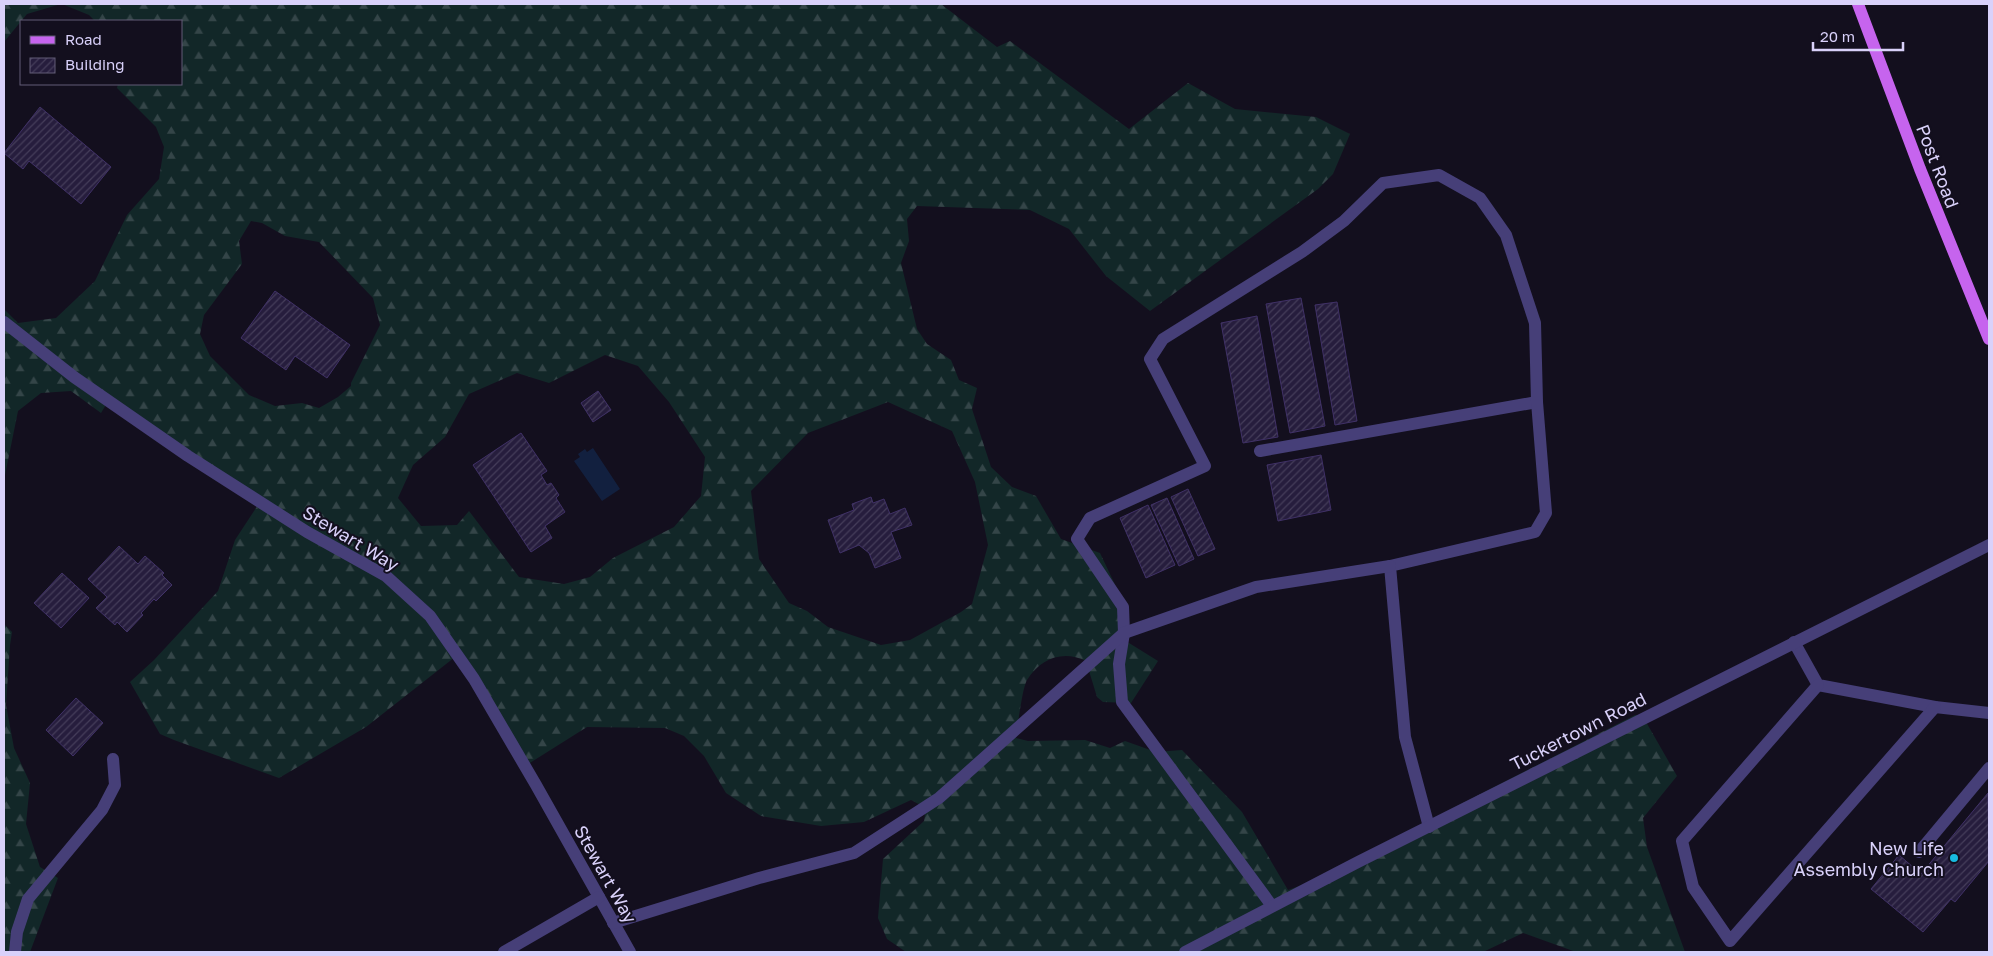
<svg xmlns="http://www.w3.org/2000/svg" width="1993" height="956" viewBox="0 0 1993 956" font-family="'Golos Text',sans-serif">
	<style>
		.forest { fill: url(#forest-firs); fill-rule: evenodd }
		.water { fill: #12203f }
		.building { fill: url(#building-hatch); stroke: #403167 }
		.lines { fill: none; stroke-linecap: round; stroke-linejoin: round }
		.minor { stroke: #463f78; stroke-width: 12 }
		.major { stroke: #c664ee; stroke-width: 12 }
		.poi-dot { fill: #18badf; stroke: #130f1e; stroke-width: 2 }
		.labels { text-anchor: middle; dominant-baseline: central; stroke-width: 4; stroke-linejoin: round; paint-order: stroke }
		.street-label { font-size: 18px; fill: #d9d1fa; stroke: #130f1e }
		.poi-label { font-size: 18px; fill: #d9d1fa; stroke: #130f1e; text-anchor: end }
	</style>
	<defs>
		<pattern id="forest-firs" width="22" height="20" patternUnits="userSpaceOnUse" patternTransform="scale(1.25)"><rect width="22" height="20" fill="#122728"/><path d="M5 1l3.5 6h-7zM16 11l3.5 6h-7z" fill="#344548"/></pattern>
		<pattern id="building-hatch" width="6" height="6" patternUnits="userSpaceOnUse" patternTransform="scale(1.25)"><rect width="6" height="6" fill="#261d3d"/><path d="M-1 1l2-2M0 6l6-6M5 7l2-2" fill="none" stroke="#453d5a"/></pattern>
	</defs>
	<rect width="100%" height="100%" fill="#130f1e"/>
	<g class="forest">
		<polygon points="4,4 61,4 27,14 4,42"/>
		<path d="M62 4H941L997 47 1010 41 1129 129 1188 83 1235 109 1316 117 1350 134 1333 174 1318 189 1150 311 1106 276 1069 229 1030 210 917 206 907 219 909 241 901 263 917 329 927 344 951 360 959 380 977 388 972 409 991 467 1012 487 1036 496 1061 539 1100 553 1120 595 1121 638 1158 661 1131 703 1103 702 1097 697 1086 661C1063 650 1041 658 1027 680 1022 689 1018 725 1016 738L1028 741 1085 740 1110 748 1125 741 1156 752 1182 750 1242 812 1288 890 1305 884 1635 715H1642L1677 776 1643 818 1647 847 1685 952H1576L1523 933 1483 952H906L887 939 878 918 883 859 924 821 926 808 911 800 864 822 821 826 761 816 726 793 704 756 684 736 665 728 587 727 525 766 455 657 366 727 279 778 174 740 160 734 130 682 154 660 218 591 235 540 258 505 107 403 101 413 71 391 41 393 18 411 4 480V309L18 323 56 318 95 281 127 215 159 179 164 147 156 127 117 88 118 84H181V21H95L89 15ZM251 221 262 223 285 236 319 242 373 298 380 325 351 383V386L338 397 319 408 302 403 275 406 249 395 210 356 200 334 204 315 242 264 239 241ZM605 355 638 366 669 402 705 457 701 496 674 527 613 558 590 577 564 584 519 577 469 511 457 525 421 526 398 498 413 465 445 437 469 394 517 373 549 383ZM888 402 952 431 975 482 988 545 972 604 961 612 910 640 881 645 828 627 807 611 789 603 759 559 751 491 808 433Z"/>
		<polygon points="4,624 12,632 10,645 6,705 14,748 30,783 26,824 40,867 58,878 30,952 4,952"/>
	</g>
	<polygon class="water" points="593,448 620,489 602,501 574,461 580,457 578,454 585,449 587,452"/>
	<g class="building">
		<polygon points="40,107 111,167 81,204 29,161 23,169 4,153"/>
		<polygon points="275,291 350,345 327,378 295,356 286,370 241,338"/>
		<polygon points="1301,298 1325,426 1290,433 1266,304"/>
		<polygon points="1337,302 1357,421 1335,425 1315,305"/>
		<polygon points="1257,316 1278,437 1243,443 1221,323"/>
		<polygon points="598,391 611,410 593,422 581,403"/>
		<polygon points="521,433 547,471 541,475 547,485 551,483 559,495 556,498 565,512 545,526 552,538 531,552 473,465"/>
		<polygon points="1321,455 1331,510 1278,521 1267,465"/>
		<polygon points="1188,489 1215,549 1198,556 1171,497"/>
		<polygon points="871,497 873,503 884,499 890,514 905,508 912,525 891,532 901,558 875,568 869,553 859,545 840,553 828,520 854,510 852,504"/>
		<polygon points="1167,498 1194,559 1179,566 1151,505"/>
		<polygon points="1148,505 1175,565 1146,578 1120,518"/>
		<polygon points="119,546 138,564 145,556 164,573 162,575 172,585 156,601 154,599 141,613 143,615 127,632 117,622 115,625 96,608 107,597 88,579"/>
		<polygon points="62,573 89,598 61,628 34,603"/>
		<polygon points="76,698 103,723 73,756 46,730"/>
		<polygon points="1988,793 1989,861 1955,902 1951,899 1923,932 1871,889 1899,855 1921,874"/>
	</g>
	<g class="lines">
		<g class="minor">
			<polyline points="4,322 74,377 188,456 307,532 386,576 430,616 474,679 536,785 630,952"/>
			<polyline points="1260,451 1537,402"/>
			<polyline points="1794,642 1818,685 1935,707 1989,713"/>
			<polyline points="1818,685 1682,841 1693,887 1730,941 1935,707"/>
			<polyline points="1919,852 1989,768"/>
			<polyline points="1272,906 1122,702 1119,664 1124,633 1123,607 1077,539 1090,518 1205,466 1150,359 1163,339 1302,252 1344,221 1383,183 1439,175 1480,198 1506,235 1535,323 1537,402 1546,513 1535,532 1390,566 1405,737 1429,827"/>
			<polyline points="613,923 759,878 854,853 939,798 1124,633 1256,587 1390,566"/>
			<polyline points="15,952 17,932 28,899 102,810 115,785 113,759"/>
			<polyline points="504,952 599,897"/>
			<polyline points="1185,952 1358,862 1989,545"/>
		</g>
		<polyline class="major" points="1858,4 1920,169 1989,339"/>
	</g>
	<circle class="poi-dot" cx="1954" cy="858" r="5"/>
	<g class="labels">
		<g class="street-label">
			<text transform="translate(1938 166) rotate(69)">Post Road</text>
			<text transform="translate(351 538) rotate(31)">Stewart Way</text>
			<text transform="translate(1578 731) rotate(-27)">Tuckertown Road</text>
			<text transform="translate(606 874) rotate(61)">Stewart Way</text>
		</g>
		<g class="poi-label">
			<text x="1944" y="848">New Life<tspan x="1944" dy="21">Assembly Church</tspan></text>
		</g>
	</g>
	<rect width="1993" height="956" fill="none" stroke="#d9d1fa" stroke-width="10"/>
	<rect x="20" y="20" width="162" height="65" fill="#130f1e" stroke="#625d76"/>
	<rect x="30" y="36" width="25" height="8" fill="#c664ee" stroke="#625d76"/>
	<text x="65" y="45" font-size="15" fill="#d9d1fa">Road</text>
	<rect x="30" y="58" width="25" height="15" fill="url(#building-hatch)" stroke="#625d76"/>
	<text x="65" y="70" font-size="15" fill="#d9d1fa">Building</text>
	<path d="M1813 42v8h90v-8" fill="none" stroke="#d9d1fa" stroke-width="2.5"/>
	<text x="1820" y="42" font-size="15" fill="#d9d1fa" stroke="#130f1e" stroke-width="4" paint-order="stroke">20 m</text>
</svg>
